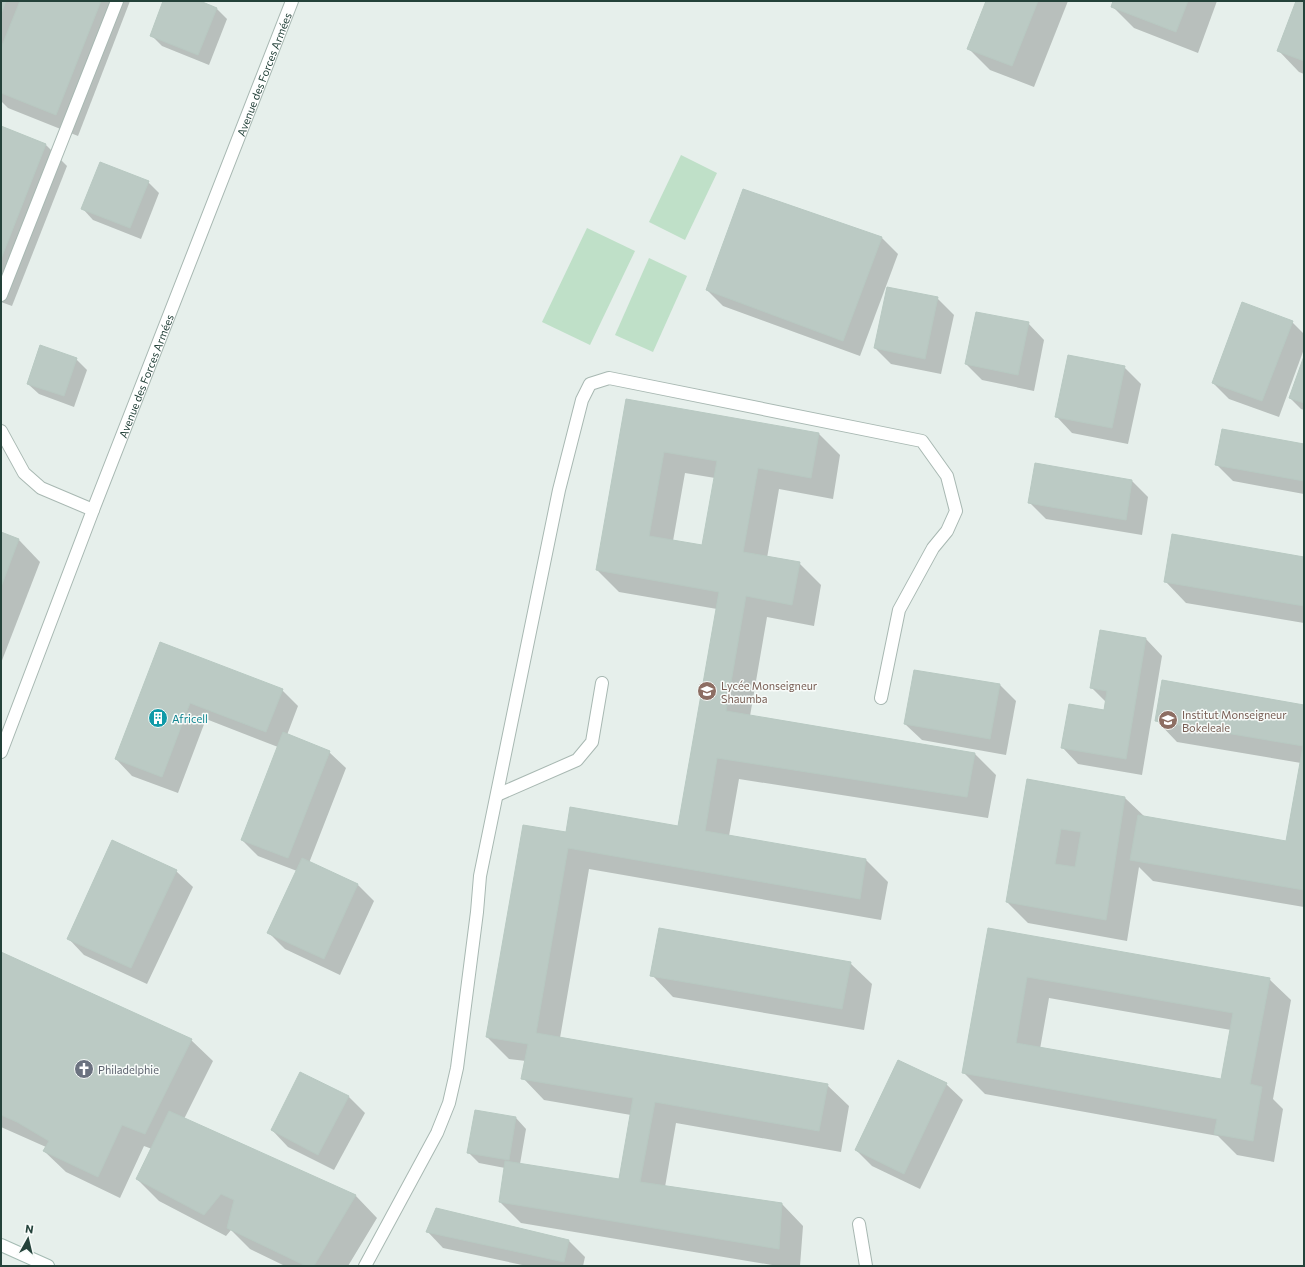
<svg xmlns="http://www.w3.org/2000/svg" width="1305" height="1267" viewBox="0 0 1305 1267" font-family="Commissioner,sans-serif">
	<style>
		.green { fill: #bfe0c8 }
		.shadow { fill: #0003; fill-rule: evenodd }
		.building { fill: #bbcac4; stroke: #b8c9c2; fill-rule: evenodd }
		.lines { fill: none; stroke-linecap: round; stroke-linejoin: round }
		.service-casing { stroke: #a8b8b2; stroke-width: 14 }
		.tertiary-casing { stroke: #a8b8b2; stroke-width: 14 }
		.secondary-casing { stroke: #a4bbb3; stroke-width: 14 }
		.service { stroke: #fff; stroke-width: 12 }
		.tertiary { stroke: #fff; stroke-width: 12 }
		.secondary { stroke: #fff; stroke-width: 12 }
		.labels { text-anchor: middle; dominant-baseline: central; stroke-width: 3; stroke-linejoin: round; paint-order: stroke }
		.street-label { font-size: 11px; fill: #24423a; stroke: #f7fbf9 }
		.education-label { font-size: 11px; fill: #785e54; stroke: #f7fbf9; text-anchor: start }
		.culture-label { font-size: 11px; fill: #0d838f; stroke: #f7fbf9; text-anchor: start }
		.worship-label { font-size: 11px; fill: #5b616d; stroke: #f7fbf9; text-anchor: start }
	</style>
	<rect width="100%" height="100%" fill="#e6efeb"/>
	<g class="green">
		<polygon points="681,155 717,173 685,240 649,222"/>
		<polygon points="587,228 635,251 590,345 542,322"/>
		<polygon points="649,258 687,276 653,352 615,335"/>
	</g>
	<g class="shadow">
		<polygon points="1,1 130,1 78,136 8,108 1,101"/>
		<polygon points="165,1 197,1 217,9 227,19 209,65 162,46 151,35"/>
		<polygon points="987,1 1068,1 1034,87 990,70 968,48"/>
		<polygon points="1114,1 1217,1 1198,53 1134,28 1112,6"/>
		<polygon points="1297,1 1304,1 1304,74 1299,72 1278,50"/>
		<polygon points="1,127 46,145 67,166 12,306 1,302"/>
		<polygon points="148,182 159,193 141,239 93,220 83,209"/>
		<polygon points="744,190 882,238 898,254 860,356 723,306 707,290"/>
		<polygon points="937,298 954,315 941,374 891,364 875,348"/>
		<polygon points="1292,322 1304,334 1304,349 1279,417 1229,399 1213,383"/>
		<polygon points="1028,323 1044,340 1034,391 982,380 966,364"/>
		<polygon points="76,359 87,370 74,407 39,394 28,384"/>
		<polygon points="1304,359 1304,410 1301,409 1290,398"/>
		<polygon points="1124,367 1141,384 1128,444 1072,433 1056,416"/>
		<path d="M627 400 819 434 840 455 833 499 779 489 767 558 799 563 821 585 814 626 767 617 750 716 975 754 996 775 988 818 739 779 729 836 866 860 888 882 881 920 589 869 560 1038 827 1085 849 1106 841 1152 676 1123 665 1187 782 1204 803 1226 800 1266H778L521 1223 500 1202 505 1168 479 1163 468 1152 516 1118 526 1129 520 1164 620 1180 631 1115 544 1100 523 1078 526 1061 509 1059 487 1037 567 834 679 827 717 609 619 592 597 570ZM685 473 715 478 703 547 673 541Z"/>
		<polygon points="1304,445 1304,494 1233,481 1216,464"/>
		<polygon points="1036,464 1132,481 1148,497 1142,535 1046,519 1029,502"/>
		<polygon points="1,533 19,540 40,562 1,663"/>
		<polygon points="1304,558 1304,623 1186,603 1165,581"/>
		<polygon points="1101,631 1146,639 1162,656 1142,775 1078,764 1062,747 1105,711 1106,702 1091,687"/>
		<polygon points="161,643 282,690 298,706 287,735 329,752 346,768 309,863 358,885 374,901 340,975 285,949 269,933 297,871 258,856 242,840 278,747 206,719 178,793 132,776 116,759"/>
		<polygon points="1000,685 1016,701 1006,755 922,740 905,724"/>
		<polygon points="1304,706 1304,907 1153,881 1139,867 1127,941 1028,923 1007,902 1028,781 1125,798 1145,817 1287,842 1301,763 1177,742 1156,720"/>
		<polygon points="176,871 193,887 147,984 84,955 68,938"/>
		<path d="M989 929 1269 979 1291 1000 1273 1099 1283 1109 1274 1162 1237 1155 1218 1136 985 1094 963 1072ZM1049 998 1231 1030 1222 1081 1040 1049Z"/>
		<polygon points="1,953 191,1040 213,1061 184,1119 356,1196 377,1218 348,1266 285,1266 250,1249 231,1230 226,1236 159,1201 137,1179 152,1149 144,1146 120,1198 66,1172 44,1151 46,1147 1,1127"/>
		<polygon points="850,963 872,984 864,1030 673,997 652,975"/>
		<polygon points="300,1074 349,1097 365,1113 334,1170 288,1147 272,1130"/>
		<polygon points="946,1084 963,1100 920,1189 872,1166 856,1150"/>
		<polygon points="427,1231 569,1241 585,1257 583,1266 527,1266 443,1248"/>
	</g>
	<g class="building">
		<polygon points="1,1 6,1 1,14"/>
		<polygon points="20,1 101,1 56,115 1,93 1,48"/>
		<polygon points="163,1 200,1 217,8 198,55 150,36"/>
		<polygon points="986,1 1038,1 1012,66 967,49"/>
		<polygon points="1113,1 1188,1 1176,32 1111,7"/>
		<polygon points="1296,1 1304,1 1304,61 1277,51"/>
		<polygon points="1,126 46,144 1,259"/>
		<polygon points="100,162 149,181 130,228 81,209"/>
		<polygon points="743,189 882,237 843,341 706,290"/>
		<polygon points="887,287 938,297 925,359 874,348"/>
		<polygon points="1242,302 1293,321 1262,401 1212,383"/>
		<polygon points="976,312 1029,322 1018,375 965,364"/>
		<polygon points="40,345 77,358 64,396 27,384"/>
		<polygon points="1068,355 1125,366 1112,428 1055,417"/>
		<polygon points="1304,356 1304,403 1289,398"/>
		<path d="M626 399 819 433 811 478 758 468 743 552 800 562 792 605 746 596 726 711 975 753 967 797 717 758 705 831 866 859 860 899 568 848 536 1033 828 1084 819 1131 655 1102 640 1182 782 1203 779 1249 499 1202 505 1161 619 1179 633 1098 521 1079 528 1044 486 1037 523 825 566 832 570 807 678 826 719 592 596 570ZM664 452 717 461 702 545 649 536Z"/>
		<polygon points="1222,429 1304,444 1304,481 1215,465"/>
		<polygon points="1035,463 1132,480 1126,520 1028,503"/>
		<polygon points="1,532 19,539 1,587"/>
		<polygon points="1172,534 1304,557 1304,606 1164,582"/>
		<polygon points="1100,630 1146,638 1126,759 1061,748 1069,704 1104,710 1107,691 1090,688"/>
		<polygon points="160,642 283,689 266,732 190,703 162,777 115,759"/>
		<polygon points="914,670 1000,684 990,739 904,724"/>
		<polygon points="1162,680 1304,705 1304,890 1130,860 1138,815 1286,841 1303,746 1155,721"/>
		<polygon points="283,732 330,751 288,858 241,840"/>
		<path d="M1027 779 1125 797 1106 920 1006 902ZM1061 829 1081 832 1075 867 1055 864Z"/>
		<polygon points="112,840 177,870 131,968 67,939"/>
		<polygon points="302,858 358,884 324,959 267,933"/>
		<polygon points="659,928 851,962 842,1009 650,976"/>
		<path d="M988 928 1270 978 1250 1084 1262 1087 1253 1141 1214 1134 1217 1119 962 1073ZM1027 977 1233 1013 1221 1079 1016 1043Z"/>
		<polygon points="1,952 192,1039 145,1134 122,1125 98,1177 43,1151 49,1141 17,1122 1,1115"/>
		<polygon points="898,1060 947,1083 904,1174 855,1150"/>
		<polygon points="300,1072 349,1096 318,1155 271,1130"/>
		<polygon points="475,1110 516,1117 509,1160 467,1153"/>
		<polygon points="169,1111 356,1195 314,1266 306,1266 227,1228 234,1200 221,1194 204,1215 136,1179"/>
		<polygon points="436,1208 569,1240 564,1262 426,1232"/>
	</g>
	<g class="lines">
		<defs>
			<g id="service">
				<polyline points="1,295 117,1"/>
				<polyline points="1,431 24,473 41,488 93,510"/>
				<polyline points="497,795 577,760 592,742 602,683"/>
				<polyline points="859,1224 866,1266"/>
				<polyline points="365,1266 437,1133 449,1103 457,1068 477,912 480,876 559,490 582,400 590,384 609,378 922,441 947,476 956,511 947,531 933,548 899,610 881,698"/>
			</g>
			<g id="tertiary">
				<path id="s1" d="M1 752 93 510 292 1"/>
			</g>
			<polyline id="secondary" points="1,1245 48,1266"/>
		</defs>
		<use href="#service" class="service-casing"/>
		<use href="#tertiary" class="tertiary-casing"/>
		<use href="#secondary" class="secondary-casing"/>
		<use href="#service" class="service"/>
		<use href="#tertiary" class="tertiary"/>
		<use href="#secondary" class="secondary"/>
	</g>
	<defs>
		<symbol id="school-disc" viewBox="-11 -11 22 22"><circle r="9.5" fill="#8d6e63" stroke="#f7fbf9"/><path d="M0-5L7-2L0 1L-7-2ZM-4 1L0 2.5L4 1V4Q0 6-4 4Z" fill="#fff"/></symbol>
		<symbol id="building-disc" viewBox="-11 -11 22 22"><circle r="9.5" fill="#0f9aa8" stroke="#f7fbf9"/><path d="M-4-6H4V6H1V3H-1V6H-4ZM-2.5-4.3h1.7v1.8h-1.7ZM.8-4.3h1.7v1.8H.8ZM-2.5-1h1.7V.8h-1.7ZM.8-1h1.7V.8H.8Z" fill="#fff"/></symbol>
		<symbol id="church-disc" viewBox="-11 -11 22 22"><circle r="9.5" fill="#6b7280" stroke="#f7fbf9"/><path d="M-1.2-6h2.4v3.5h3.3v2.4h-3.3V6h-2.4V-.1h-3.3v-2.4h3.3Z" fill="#fff"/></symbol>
	</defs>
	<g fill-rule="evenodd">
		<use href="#school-disc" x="696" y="680" width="22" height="22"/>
		<use href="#building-disc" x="147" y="707" width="22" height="22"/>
		<use href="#school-disc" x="1157" y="709" width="22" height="22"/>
		<use href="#church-disc" x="73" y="1058" width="22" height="22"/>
	</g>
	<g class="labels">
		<g class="street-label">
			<text stroke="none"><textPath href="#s1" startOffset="727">Avenue des Forces Armées</textPath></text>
			<text stroke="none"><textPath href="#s1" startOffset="403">Avenue des Forces Armées</textPath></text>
		</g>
		<g class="education-label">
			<text x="721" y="685">Lycée Monseigneur<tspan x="721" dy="13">Shaumba</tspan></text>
			<text x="1182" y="714">Institut Monseigneur<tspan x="1182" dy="13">Bokeleale</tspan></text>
		</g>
		<g class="culture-label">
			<text x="172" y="718">Africell</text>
		</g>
		<g class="worship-label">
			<text x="98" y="1069">Philadelphie</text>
		</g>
	</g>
	<rect width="1305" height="1267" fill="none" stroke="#24423a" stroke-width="4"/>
	<g transform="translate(28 1239) rotate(8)" stroke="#f7fbf9" stroke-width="3" paint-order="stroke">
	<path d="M0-3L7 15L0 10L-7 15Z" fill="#24423a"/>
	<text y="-6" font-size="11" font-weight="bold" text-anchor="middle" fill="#24423a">N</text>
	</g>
</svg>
